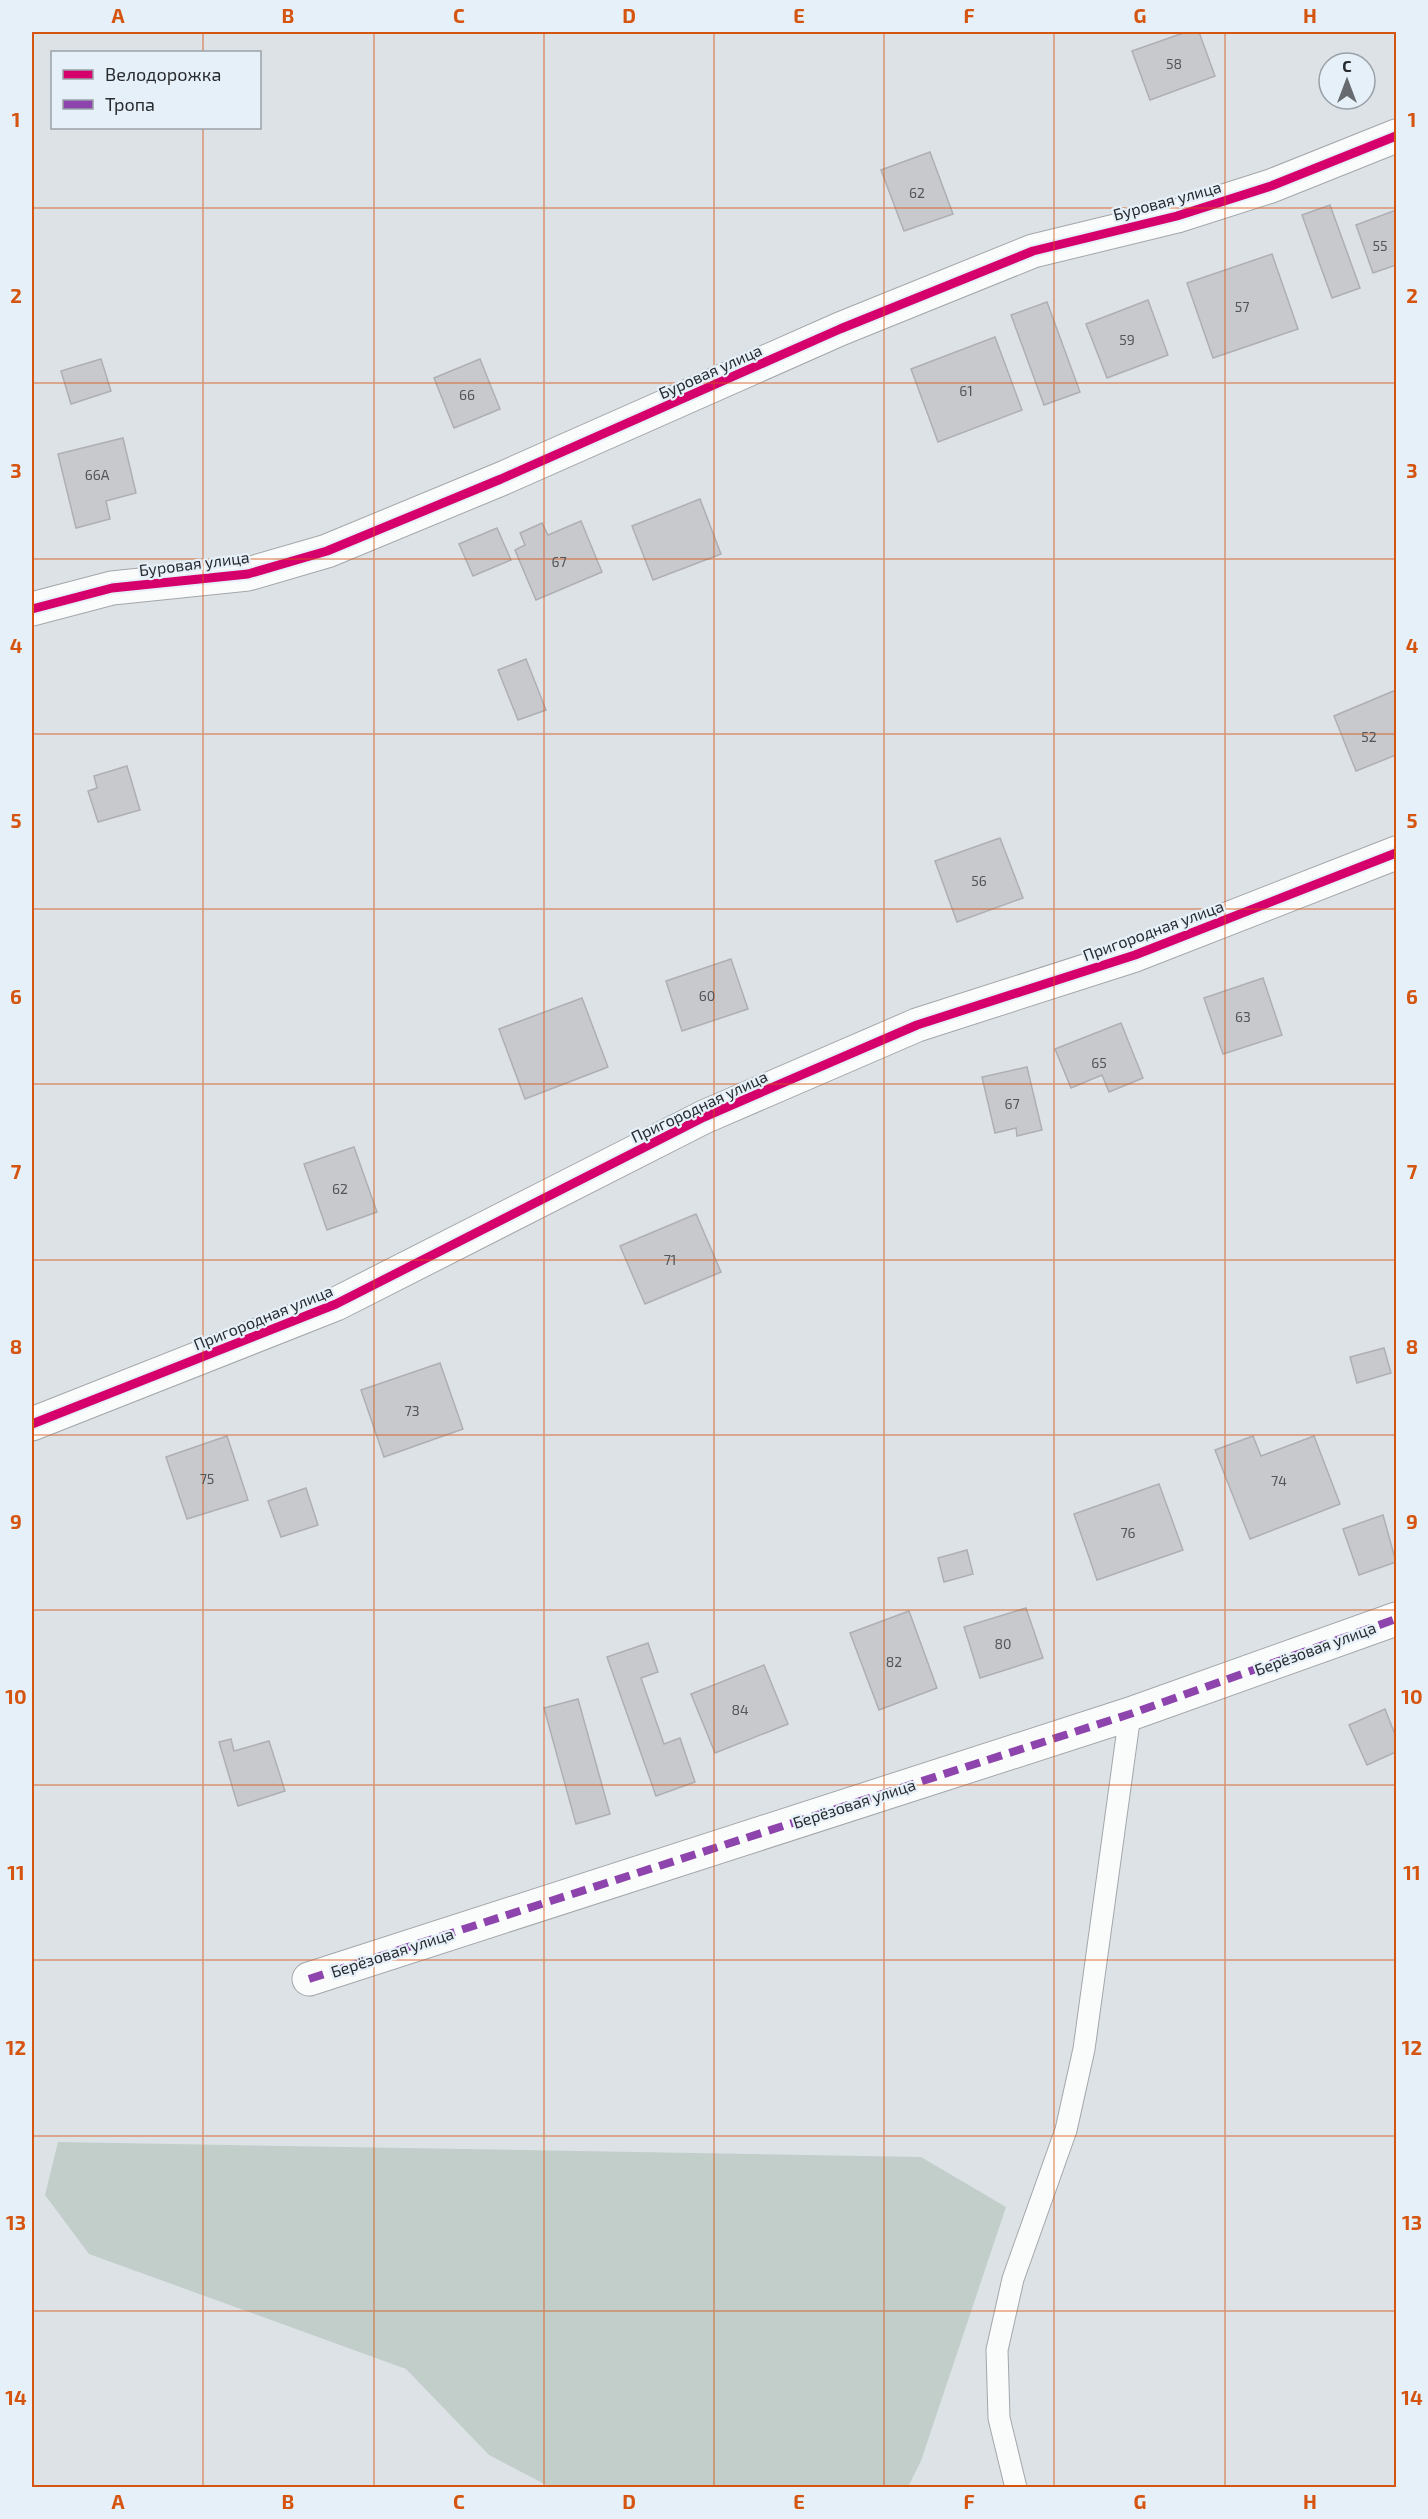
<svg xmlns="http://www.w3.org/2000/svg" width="1428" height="2519" viewBox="0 0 1428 2519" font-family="'Exo 2',sans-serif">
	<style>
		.green { fill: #c2cec9 }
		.building { fill: #c8c9cc; stroke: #afafb3; stroke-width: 1.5 }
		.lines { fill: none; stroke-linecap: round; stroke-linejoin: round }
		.service-casing { stroke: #a3a7aa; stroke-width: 23 }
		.minor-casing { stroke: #a3a7aa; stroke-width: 35 }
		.service { stroke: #fafbfb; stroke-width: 21 }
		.minor { stroke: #fafbfb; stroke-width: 33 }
		.quiet { stroke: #8e44ad; stroke-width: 8; stroke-dasharray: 15 8; stroke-linecap: butt }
		.cycleway-casing { stroke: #e6f0f8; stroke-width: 13 }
		.cycleway { stroke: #d6006c; stroke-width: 9 }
		.grid { fill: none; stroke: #d55410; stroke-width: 1.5; stroke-opacity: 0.55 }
		.labels { text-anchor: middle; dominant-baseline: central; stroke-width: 4.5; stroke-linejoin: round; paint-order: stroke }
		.number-label { font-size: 14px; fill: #525559 }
		.street-label { font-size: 16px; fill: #282b2f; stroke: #e6f0f8 }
		.neatline { fill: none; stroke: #d55410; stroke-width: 2 }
		.grid-label { font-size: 20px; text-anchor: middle; font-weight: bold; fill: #d55410 }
	</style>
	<rect width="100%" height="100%" fill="#dde2e7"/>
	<polygon class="green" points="58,2142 921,2157 1006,2207 921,2461 908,2487 550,2487 489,2455 406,2369 89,2254 45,2195"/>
	<g class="building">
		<polygon points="1186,32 1199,32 1215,76 1150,100 1132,51"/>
		<polygon points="930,152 953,214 904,231 881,170"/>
		<polygon points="1330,205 1360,288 1332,298 1302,215"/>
		<polygon points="1396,210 1396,265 1373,273 1356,225"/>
		<polygon points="1272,254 1298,329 1213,358 1187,283"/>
		<polygon points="1148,300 1168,355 1107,378 1086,324"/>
		<polygon points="1047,302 1080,392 1044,405 1011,315"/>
		<polygon points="995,337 1022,410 938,442 911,369"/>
		<polygon points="101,359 111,391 71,404 61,371"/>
		<polygon points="480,359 500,409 454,428 434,378"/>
		<polygon points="123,438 136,493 106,501 110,519 76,528 58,454"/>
		<polygon points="700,499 721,554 653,580 632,526"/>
		<polygon points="581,521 602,572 536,600 515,550 525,545 520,533 542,523 548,535"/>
		<polygon points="497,528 511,560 473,576 459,544"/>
		<polygon points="526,659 546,710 518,720 498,670"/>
		<polygon points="1396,690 1396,755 1356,771 1334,716"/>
		<polygon points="127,766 140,810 98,822 88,791 97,788 94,776"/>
		<polygon points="1000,838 1023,898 957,922 935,861"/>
		<polygon points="731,959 748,1009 682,1031 666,981"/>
		<polygon points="1263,978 1282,1035 1223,1054 1204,998"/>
		<polygon points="582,998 608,1067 525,1099 499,1029"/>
		<polygon points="1121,1023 1143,1078 1109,1092 1102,1075 1071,1088 1055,1049"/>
		<polygon points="1027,1067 1042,1130 1017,1136 1016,1128 995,1133 982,1077"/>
		<polygon points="354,1147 377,1212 327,1230 304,1164"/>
		<polygon points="696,1214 721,1272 645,1304 620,1246"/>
		<polygon points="1384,1348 1391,1373 1357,1383 1350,1357"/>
		<polygon points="440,1363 463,1429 384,1457 361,1390"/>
		<polygon points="227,1436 248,1500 187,1519 166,1457"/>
		<polygon points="1253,1436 1261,1456 1314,1436 1340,1504 1250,1539 1215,1450"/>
		<polygon points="1159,1484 1183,1550 1097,1580 1074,1514"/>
		<polygon points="306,1488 318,1525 281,1537 268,1501"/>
		<polygon points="1383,1515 1396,1562 1359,1575 1343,1529"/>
		<polygon points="967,1550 973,1574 944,1582 938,1558"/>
		<polygon points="1026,1608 1043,1658 980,1678 964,1627"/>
		<polygon points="909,1611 937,1688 879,1710 850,1633"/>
		<polygon points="648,1643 658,1672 641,1678 664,1744 680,1738 695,1782 656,1796 607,1657"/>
		<polygon points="764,1665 788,1724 715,1753 691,1694"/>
		<polygon points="578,1699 610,1814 576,1824 544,1708"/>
		<polygon points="1385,1709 1396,1737 1396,1752 1367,1765 1349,1725"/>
		<polygon points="231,1739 234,1751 269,1741 285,1791 238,1806 219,1742"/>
	</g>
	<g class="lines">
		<defs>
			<polyline id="service" points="1016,2488 999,2418 997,2350 1013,2279 1066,2130 1084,2049 1130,1714"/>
			<g id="minor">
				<polyline points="32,609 112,588 248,574 327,551 501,479 840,329 1033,251 1177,216 1271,186 1396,136"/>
				<polyline points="32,1424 336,1304 704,1117 917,1025 1135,955 1396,853"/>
				<polyline points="309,1979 1130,1714 1396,1619"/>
			</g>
		</defs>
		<use href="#service" class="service-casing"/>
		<use href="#minor" class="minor-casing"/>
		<use href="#service" class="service"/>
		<use href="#minor" class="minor"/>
		<polyline class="quiet" points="309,1979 1130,1714 1396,1619"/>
		<defs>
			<g id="cycleway">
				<polyline points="32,609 112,588 248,574 327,551 501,479 840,329 1033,251 1177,216 1271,186 1396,136"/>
				<polyline points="32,1424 336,1304 704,1117 917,1025 1135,955 1396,853"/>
			</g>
		</defs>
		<use href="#cycleway" class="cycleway-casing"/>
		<use href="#cycleway" class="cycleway"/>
	</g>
	<path class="grid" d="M203 32V52M374 32V2488M544 32V2488M714 32V2488M884 32V2488M1054 32V2488M1225 32V2488M203 128V2488M32 208H1396M32 383H1396M32 559H1396M32 734H1396M32 909H1396M32 1084H1396M32 1260H1396M32 1435H1396M32 1610H1396M32 1785H1396M32 1960H1396M32 2136H1396M32 2311H1396"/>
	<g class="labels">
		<g class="number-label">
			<text x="1174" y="63">58</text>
			<text x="917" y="192">62</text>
			<text x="1380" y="245">55</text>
			<text x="1242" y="306">57</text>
			<text x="1127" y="339">59</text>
			<text x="966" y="390">61</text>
			<text x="467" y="394">66</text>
			<text x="97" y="474">66А</text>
			<text x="559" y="561">67</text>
			<text x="1369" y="736">52</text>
			<text x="979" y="880">56</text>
			<text x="707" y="995">60</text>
			<text x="1243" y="1016">63</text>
			<text x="1099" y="1062">65</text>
			<text x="1012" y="1103">67</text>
			<text x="340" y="1188">62</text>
			<text x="670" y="1259">71</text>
			<text x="412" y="1410">73</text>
			<text x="207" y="1478">75</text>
			<text x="1279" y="1480">74</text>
			<text x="1128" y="1532">76</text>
			<text x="1003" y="1643">80</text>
			<text x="894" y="1661">82</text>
			<text x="740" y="1709">84</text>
		</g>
		<g class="street-label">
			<text transform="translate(1167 200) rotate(-15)">Буровая улица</text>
			<text transform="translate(710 371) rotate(-24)">Буровая улица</text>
			<text transform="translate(194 563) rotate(-7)">Буровая улица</text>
			<text transform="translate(1153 930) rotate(-20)">Пригородная улица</text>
			<text transform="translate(699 1106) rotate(-25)">Пригородная улица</text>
			<text transform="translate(263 1317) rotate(-22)">Пригородная улица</text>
			<text transform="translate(1315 1648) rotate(-20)">Берёзовая улица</text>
			<text transform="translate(854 1803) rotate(-18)">Берёзовая улица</text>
			<text transform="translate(392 1952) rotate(-18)">Берёзовая улица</text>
		</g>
	</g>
	<rect width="1428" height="2519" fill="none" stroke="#e6f0f8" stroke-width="66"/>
	<rect x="51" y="51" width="210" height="78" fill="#e6f0f8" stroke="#9aa1a8" stroke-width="1.5"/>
	<rect x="63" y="70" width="30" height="9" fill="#d6006c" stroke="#9aa1a8" stroke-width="1.5"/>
	<text x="105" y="81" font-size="18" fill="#282b2f">Велодорожка</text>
	<rect x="63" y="100" width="30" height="9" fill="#8e44ad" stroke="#9aa1a8" stroke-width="1.5"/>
	<text x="105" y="111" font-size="18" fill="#282b2f">Тропа</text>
	<g transform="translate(1347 81)"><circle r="28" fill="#e6f0f8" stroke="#9aa1a8" stroke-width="1.5"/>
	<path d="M0-4.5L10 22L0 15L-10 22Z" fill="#676b6f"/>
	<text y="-9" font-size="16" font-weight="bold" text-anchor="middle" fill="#282b2f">С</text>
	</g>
	<rect x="33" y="33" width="1362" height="2453" class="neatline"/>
	<g class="grid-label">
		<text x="118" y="23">A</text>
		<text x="288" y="23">B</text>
		<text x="459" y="23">C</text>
		<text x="629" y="23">D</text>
		<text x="799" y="23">E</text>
		<text x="969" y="23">F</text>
		<text x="1140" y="23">G</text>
		<text x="1310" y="23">H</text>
		<text x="16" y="127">1</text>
		<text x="1412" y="127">1</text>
		<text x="16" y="303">2</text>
		<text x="1412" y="303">2</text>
		<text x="16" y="478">3</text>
		<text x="1412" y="478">3</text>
		<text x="16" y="653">4</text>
		<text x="1412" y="653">4</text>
		<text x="16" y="828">5</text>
		<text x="1412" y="828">5</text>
		<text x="16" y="1004">6</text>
		<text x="1412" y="1004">6</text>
		<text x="16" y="1179">7</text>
		<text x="1412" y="1179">7</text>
		<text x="16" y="1354">8</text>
		<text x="1412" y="1354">8</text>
		<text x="16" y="1529">9</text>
		<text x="1412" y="1529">9</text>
		<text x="16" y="1704">10</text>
		<text x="1412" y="1704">10</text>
		<text x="16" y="1880">11</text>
		<text x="1412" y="1880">11</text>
		<text x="16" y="2055">12</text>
		<text x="1412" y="2055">12</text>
		<text x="16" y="2230">13</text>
		<text x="1412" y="2230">13</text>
		<text x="16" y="2405">14</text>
		<text x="1412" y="2405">14</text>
		<text x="118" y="2509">A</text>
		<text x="288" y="2509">B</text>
		<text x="459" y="2509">C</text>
		<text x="629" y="2509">D</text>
		<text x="799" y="2509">E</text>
		<text x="969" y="2509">F</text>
		<text x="1140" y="2509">G</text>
		<text x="1310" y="2509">H</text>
	</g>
</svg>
